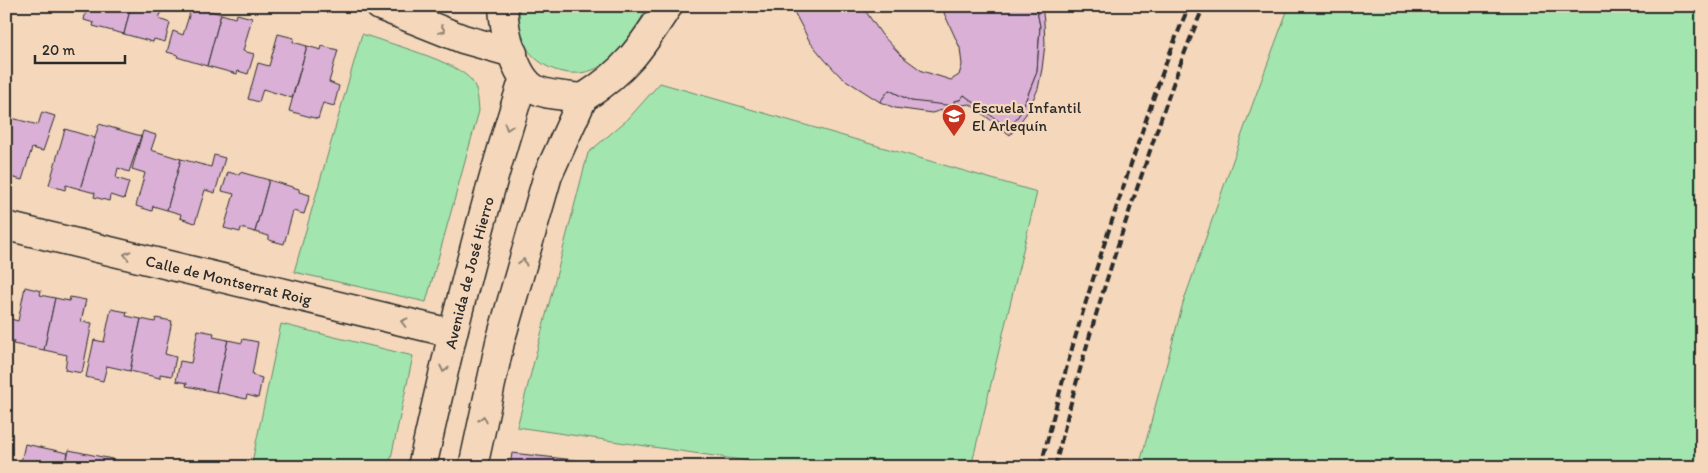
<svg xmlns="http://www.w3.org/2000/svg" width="1708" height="473" viewBox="0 0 1708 473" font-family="Itim,sans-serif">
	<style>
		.green { fill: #a3e5af; stroke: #67886d }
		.building { fill: #dab0d6; stroke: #2b2b2b }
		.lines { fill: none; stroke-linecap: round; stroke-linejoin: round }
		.minor-casing { stroke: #2b2b2b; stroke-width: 31 }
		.minor { stroke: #f5d8bb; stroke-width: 28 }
		.rail { stroke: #2b2b2b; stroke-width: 4; stroke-dasharray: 8 4; stroke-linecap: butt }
		.oneway { stroke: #908273 }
		.labels { text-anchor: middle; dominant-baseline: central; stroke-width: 4.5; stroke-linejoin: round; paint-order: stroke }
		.poi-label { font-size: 16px; fill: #2b2b2b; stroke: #f5d8bb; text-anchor: start }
		.street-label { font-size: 16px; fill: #2b2b2b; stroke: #f5d8bb }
	</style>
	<rect width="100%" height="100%" fill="#f5d8bb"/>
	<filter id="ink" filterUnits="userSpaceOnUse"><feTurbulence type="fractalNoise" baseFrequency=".02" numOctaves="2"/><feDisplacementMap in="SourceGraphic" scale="10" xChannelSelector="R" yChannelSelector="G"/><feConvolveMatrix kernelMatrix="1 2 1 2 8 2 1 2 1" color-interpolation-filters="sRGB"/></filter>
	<g filter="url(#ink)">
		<g class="green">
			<path d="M519 6H648C638 25 624 48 607 62 579 84 537 72 523 41 519 32 519 16 519 6Z"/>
			<polygon points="1289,6 1702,6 1702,467 1139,467 1183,303 1253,103"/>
			<path d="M362 34C387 43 457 61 472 81 478 90 478 100 479 111L426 302 294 272Z"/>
			<polygon points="660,83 1037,192 971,467 789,467 517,427 588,153 628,119"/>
			<polygon points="281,324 413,356 389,467 251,467"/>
		</g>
		<g class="building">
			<polygon points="52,6 83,6 82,11 70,8 69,11"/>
			<polygon points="87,6 131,6 124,34 93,26 94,23 84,20"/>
			<polygon points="131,6 163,6 159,19 170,23 165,42 154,39 153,42 124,34"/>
			<polygon points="192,6 208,6 207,10 221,14 207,66 177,57 178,55 167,52 173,31 183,35"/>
			<polygon points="791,6 862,6 882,35 903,57 922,71 951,80 959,75 962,65 960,48 944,13 952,6 1036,6 1040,26 1037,72 1021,112 1009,129 964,95 960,100 954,101 955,106 925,104 911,101 889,90 880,102 841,77 825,60 810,42"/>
			<polygon points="1036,6 1042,6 1044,22 1045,44 1042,69 1038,89 1026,114 1010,135 970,104 955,106 954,101 960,100 964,95 1009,129 1021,112 1037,72 1040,26"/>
			<polygon points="221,14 235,18 237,14 252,18 243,51 254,54 248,74 238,71 237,74 207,66"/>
			<polygon points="278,34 294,38 293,42 307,46 292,98 263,89 259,102 248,99 258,63 269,66"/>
			<polygon points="307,46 321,50 322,46 338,50 329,82 339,86 334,106 323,103 318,119 289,111"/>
			<polygon points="889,90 911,101 955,106 932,113 895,108 880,102"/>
			<polygon points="42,112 55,116 43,151 32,148 22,180 7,176 6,124 8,117 38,125"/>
			<polygon points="99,124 141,136 129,172 118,168 116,178 129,182 124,199 110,195 109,201 94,197 95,193 80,189"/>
			<polygon points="65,129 95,138 80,189 66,185 65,190 49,185"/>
			<polygon points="143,131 156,135 151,150 181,159 167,210 153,206 152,211 136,206 145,173 132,169"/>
			<polygon points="214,155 225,158 215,193 205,190 195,223 180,218 181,214 167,210 181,159 211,167"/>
			<polygon points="228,172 239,175 240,172 269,180 255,232 241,228 240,232 224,228 234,194 222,191"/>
			<polygon points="269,180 299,189 299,192 310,195 304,214 293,211 284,244 269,240 269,236 255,232"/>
			<polygon points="25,287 41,291 40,295 55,298 44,350 13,344 14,341 6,339 7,318 18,321"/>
			<polygon points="70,297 86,300 81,321 92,323 82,373 65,370 67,355 44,350 55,298 69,301"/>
			<polygon points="111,309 127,312 126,316 141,319 130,371 107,366 103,381 86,377 94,340 104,342"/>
			<polygon points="156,318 172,321 165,354 176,357 172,376 160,374 160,378 130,371 141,319 155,322"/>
			<polygon points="198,330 214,333 213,337 228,340 216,392 186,386 187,383 176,381 180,361 191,363"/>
			<polygon points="243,339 258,342 252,375 262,378 258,398 247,395 246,399 216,392 228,340 242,343"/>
			<polygon points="25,444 68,453 65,467 20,467"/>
			<polygon points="69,450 112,459 111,467 65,467"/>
			<polygon points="512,453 601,463 601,467 510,467"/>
		</g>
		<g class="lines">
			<defs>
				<g id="minor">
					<polyline points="380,6 463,39 513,53"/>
					<path d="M503 6C504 30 514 79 537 90 549 96 569 96 583 98 626 71 641 48 668 6"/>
					<path id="s1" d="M6 226 451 333"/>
					<path id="s2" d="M422 467C451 337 482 208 523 81"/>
					<polyline points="473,467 500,342 548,175 583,98"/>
				</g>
			</defs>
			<use href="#minor" class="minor-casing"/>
			<use href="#minor" class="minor"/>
			<g class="rail">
				<path d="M1041 467C1064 367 1095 270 1128 173 1147 117 1165 61 1189 6"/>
				<path d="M1055 467C1078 368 1108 272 1141 177 1161 119 1179 62 1204 6"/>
			</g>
		</g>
		<defs><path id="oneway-chevron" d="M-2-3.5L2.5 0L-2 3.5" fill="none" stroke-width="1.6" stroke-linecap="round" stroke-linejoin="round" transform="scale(1.25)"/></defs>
		<g class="oneway">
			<use href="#oneway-chevron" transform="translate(442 30) rotate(23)"/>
			<use href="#oneway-chevron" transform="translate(508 127) rotate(108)"/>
			<use href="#oneway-chevron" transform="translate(127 255) rotate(-166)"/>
			<use href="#oneway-chevron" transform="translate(523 262) rotate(-74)"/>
			<use href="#oneway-chevron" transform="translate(404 322) rotate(-166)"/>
			<use href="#oneway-chevron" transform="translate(444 369) rotate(102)"/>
			<use href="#oneway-chevron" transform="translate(483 419) rotate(-78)"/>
		</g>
	</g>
	<defs>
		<symbol id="school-pin" viewBox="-11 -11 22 30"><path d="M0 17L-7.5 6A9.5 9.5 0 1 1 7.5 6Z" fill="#c8321e" stroke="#f5d8bb"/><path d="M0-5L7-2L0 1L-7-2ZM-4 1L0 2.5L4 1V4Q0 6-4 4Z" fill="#fff"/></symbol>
	</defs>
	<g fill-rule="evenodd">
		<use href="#school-pin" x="940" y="102" width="28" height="38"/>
	</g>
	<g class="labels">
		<g class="poi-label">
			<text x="972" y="107">Escuela Infantil<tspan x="972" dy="18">El Arlequín</tspan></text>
		</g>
		<g class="street-label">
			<text stroke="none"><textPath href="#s2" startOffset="200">Avenida de José Hierro</textPath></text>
			<text stroke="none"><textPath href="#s1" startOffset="229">Calle de Montserrat Roig</textPath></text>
		</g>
	</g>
	<rect width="1708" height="473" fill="none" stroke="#f5d8bb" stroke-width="25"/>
	<rect x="12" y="12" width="1683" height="448" fill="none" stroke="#2b2b2b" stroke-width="2" filter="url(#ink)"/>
	<path d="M35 55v8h90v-8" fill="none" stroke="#2b2b2b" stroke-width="2.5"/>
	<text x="42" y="55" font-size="15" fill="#2b2b2b" stroke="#f5d8bb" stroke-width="4" paint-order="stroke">20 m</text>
</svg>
